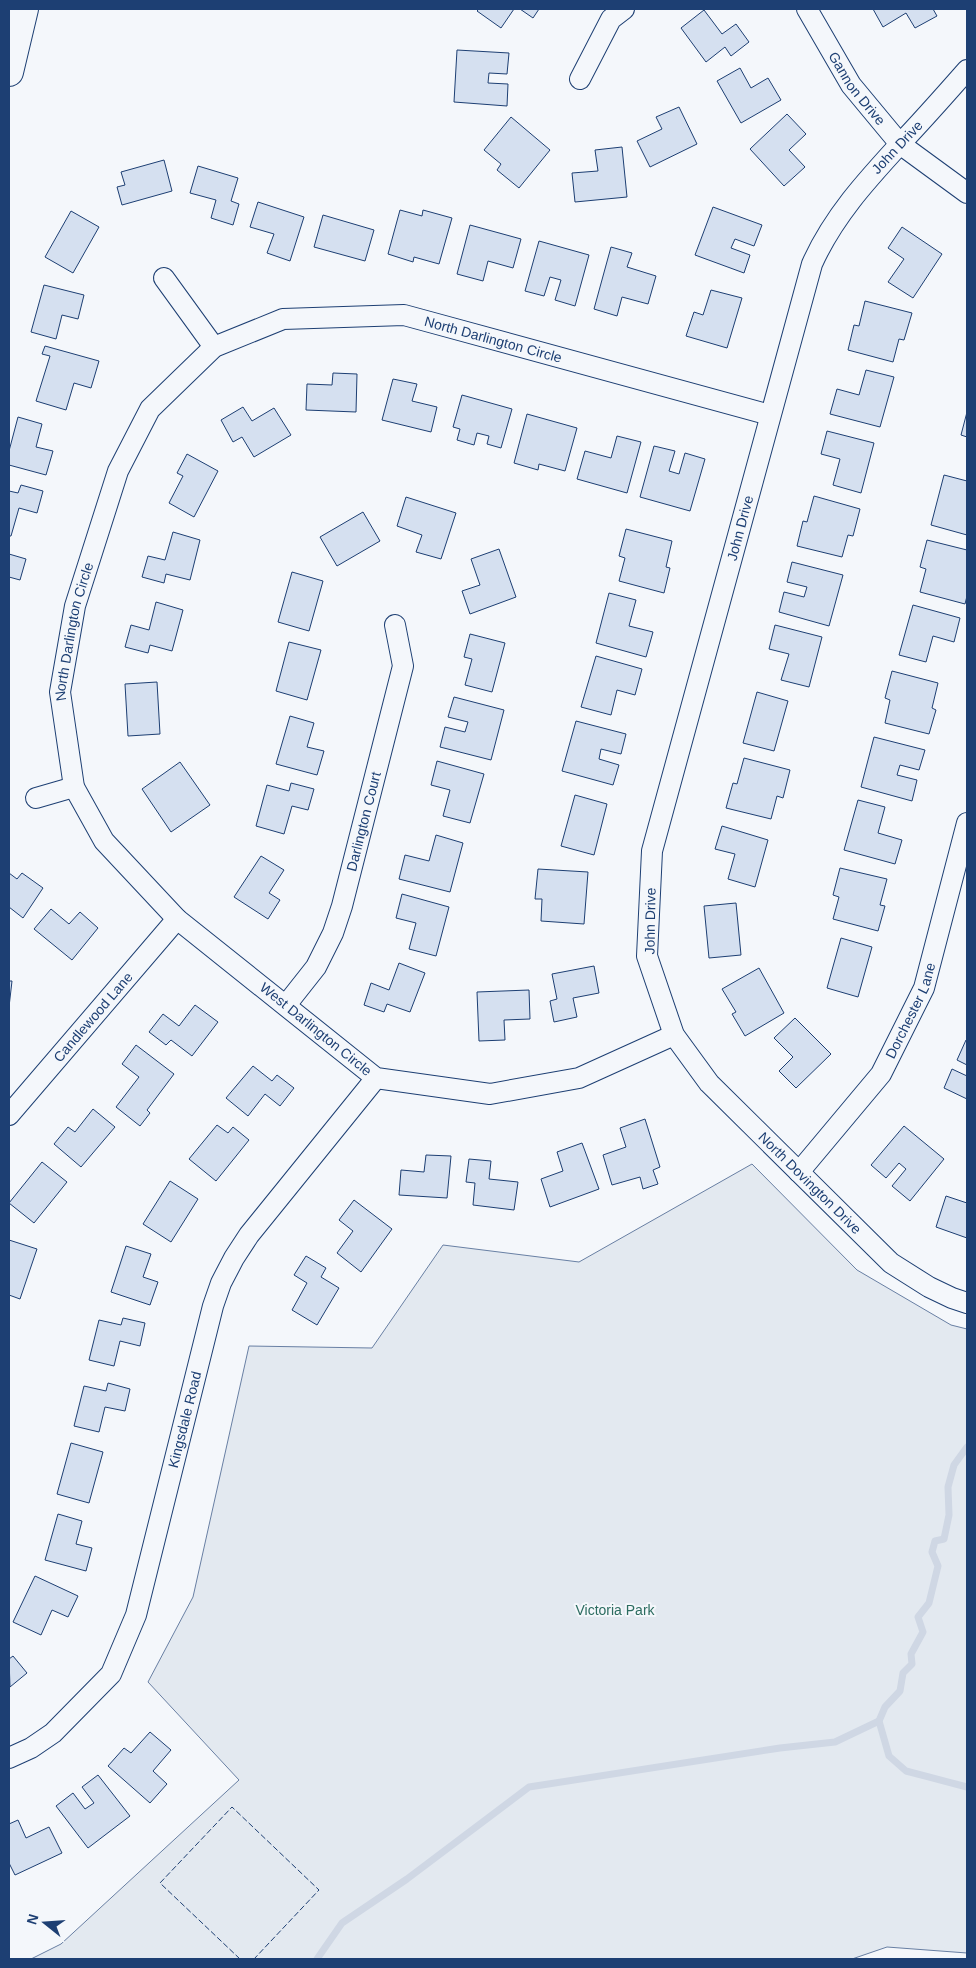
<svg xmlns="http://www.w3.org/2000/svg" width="976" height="1968" viewBox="0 0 976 1968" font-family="Arial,sans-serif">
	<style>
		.green { fill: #e3e9f0; stroke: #687fa3 }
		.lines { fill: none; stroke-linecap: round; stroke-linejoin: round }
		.stream { stroke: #cfd7e4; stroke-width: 7 }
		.building { fill: #d5e0f0; stroke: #1d3f73 }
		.minor-casing { stroke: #1d3f73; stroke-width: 22 }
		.primary-casing { stroke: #1d3f73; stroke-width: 30 }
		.minor { stroke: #f4f7fb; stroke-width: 20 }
		.primary { stroke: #f4f7fb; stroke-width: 28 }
		.fence { stroke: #1d3f73; stroke-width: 1; stroke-dasharray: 6 2.5; stroke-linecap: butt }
		.labels { text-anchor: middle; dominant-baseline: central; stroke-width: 4; stroke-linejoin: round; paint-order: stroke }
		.street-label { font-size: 14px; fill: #1d3f73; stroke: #f4f7fb }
		.park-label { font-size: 14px; fill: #2c6c60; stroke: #f4f7fb }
	</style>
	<rect width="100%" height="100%" fill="#f4f7fb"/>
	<polygon class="green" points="752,1164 857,1270 951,1325 967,1329 967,1953 887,1947 852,1959 31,1959 61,1944 239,1780 148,1682 193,1597 249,1346 372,1348 443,1245 579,1262"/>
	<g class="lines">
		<g class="stream">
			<polyline points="967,1447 954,1465 948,1487 949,1515 944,1539 935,1541 932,1552 938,1566 929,1603 918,1617 923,1632 911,1654 912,1664 903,1673 900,1691 885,1707 879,1721 889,1756 906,1771 967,1787"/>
			<polyline points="317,1959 342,1923 407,1879 529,1787 780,1748 835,1742 879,1721"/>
		</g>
	</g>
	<g class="building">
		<polygon points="479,9 514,9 501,28 477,11"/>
		<polygon points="520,9 539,9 533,18"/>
		<polygon points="873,9 933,9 937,16 915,28 906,13 883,27"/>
		<polygon points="704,10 722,34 736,24 749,42 731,56 725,47 706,62 681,28"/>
		<polygon points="457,50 509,53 507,74 489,73 488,83 508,84 507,106 454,102"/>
		<polygon points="740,68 751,88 768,78 781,100 741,123 717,81"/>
		<polygon points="679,107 697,144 650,167 637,141 662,129 656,117"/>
		<polygon points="787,114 806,134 789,150 805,167 784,186 750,149"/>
		<polygon points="511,117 550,150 519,188 497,170 501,164 484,150"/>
		<polygon points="622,147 627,197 575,202 572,173 598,171 595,150"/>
		<polygon points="164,160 172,191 122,205 117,187 125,185 121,172"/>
		<polygon points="198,166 238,178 231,201 239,204 233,225 211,218 216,200 190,193"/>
		<polygon points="258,202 304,217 290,261 267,253 274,234 250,227"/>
		<polygon points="713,207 762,225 754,246 735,239 731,248 750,255 744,273 695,255"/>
		<polygon points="400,210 422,216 423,210 452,218 439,264 414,257 413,262 388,254"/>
		<polygon points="71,211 99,227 73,273 45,257"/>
		<polygon points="323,215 374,230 365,261 314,247"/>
		<polygon points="470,225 521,239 513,268 488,261 483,281 457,274"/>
		<polygon points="902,227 942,254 913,298 888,282 904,259 888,248"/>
		<polygon points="539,241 589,255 575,306 555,300 561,280 550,277 544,296 525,291"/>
		<polygon points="611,247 632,253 627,267 656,276 648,304 622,297 617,316 594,309"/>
		<polygon points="44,285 84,295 78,319 62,315 56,339 31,332"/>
		<polygon points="711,290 742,298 727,348 686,336 694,312 703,315"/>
		<polygon points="865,301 912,313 904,340 899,339 893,362 848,350 854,325 859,326"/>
		<polygon points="45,346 99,361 91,388 74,383 66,410 36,401 50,356 42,354"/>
		<polygon points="866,370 894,377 880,427 830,414 837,389 859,395"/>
		<polygon points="333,373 357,374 356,412 306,410 307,384 332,385"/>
		<polygon points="393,379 417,384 412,401 437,407 431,432 382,420"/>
		<polygon points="462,395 512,409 501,448 487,444 489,436 477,433 474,445 457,440 460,429 453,427"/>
		<polygon points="243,407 252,421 274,408 291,435 254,457 242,437 233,442 221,420"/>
		<polygon points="967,412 967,437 961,435"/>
		<polygon points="527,414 577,428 565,471 539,464 538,470 514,463"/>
		<polygon points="18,417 42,424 36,447 53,451 46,475 9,465 9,451"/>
		<polygon points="827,431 874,443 861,493 833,485 840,459 821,454"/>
		<polygon points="617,436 641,442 627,493 577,479 585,451 611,458"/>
		<polygon points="654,446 675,451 669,471 679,474 685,453 705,459 690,511 640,497"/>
		<polygon points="187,454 218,471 194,517 169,503 183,476 177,473"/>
		<polygon points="944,475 967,481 967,535 931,525"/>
		<polygon points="21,485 43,491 37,513 19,508 11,536 9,536 9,491 18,493"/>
		<polygon points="814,496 860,509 853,536 848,535 842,557 797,546 803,521 807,522"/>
		<polygon points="406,497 456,513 441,559 416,552 422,535 397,526"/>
		<polygon points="363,512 380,541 337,566 320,537"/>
		<polygon points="626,529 672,541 666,567 670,568 664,593 619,581 625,558 619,556"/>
		<polygon points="173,532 200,540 190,580 166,574 164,583 142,577 148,556 165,560"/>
		<polygon points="927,540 967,550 967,596 965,604 920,592 926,569 920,567"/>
		<polygon points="499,549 516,597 470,614 462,591 480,585 471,559"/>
		<polygon points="9,554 26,559 20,580 9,577"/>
		<polygon points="792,562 843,575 829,626 779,612 784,592 804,597 807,587 787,582"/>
		<polygon points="292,572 323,581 309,631 278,622"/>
		<polygon points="609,593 636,600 629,626 653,632 646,657 596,643"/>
		<polygon points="156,602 183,610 172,651 150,645 148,653 125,647 131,625 149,630"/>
		<polygon points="913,605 960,618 954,642 933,636 926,662 899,655"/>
		<polygon points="775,625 822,637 809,687 781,680 789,654 769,649"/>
		<polygon points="470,634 505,643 492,692 465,685 472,659 464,657"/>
		<polygon points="289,642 321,650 307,700 276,691"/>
		<polygon points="596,656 642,669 635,695 617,690 611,715 581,707"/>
		<polygon points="892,671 938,683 932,708 936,710 929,734 885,723 890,700 885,698"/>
		<polygon points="157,682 160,734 128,736 125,684"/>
		<polygon points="757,692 788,701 774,751 743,743"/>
		<polygon points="454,697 504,710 491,760 440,747 445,727 465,732 468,722 448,717"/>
		<polygon points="290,716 314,723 307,747 324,751 317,775 276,764"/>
		<polygon points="576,721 626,734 621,754 601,749 599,759 619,765 613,785 562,771"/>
		<polygon points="874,737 925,750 919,770 900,765 897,775 917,780 912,801 861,787"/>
		<polygon points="744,758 790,770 783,798 777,796 771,819 726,808 733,783 737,784"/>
		<polygon points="437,761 484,774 470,823 443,816 450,790 431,785"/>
		<polygon points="180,762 210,805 171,832 142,789"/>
		<polygon points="291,783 314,789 308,810 292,806 284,834 256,826 267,785 289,791"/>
		<polygon points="575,795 607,804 594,855 561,846"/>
		<polygon points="858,800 885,807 878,833 902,840 895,864 844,850"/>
		<polygon points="722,826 768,840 755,887 728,879 735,854 715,849"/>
		<polygon points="436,835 463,843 450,892 399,879 405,855 429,861"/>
		<polygon points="261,856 284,870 269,893 280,900 268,919 234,897"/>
		<polygon points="840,868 887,879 880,905 885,906 878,931 833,919 839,897 833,895"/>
		<polygon points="538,869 588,872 584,924 541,921 542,899 535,899"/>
		<polygon points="9,873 17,879 22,873 43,888 23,918 9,907"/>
		<polygon points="402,894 449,907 436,956 409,949 416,923 396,918"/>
		<polygon points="736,903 741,955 709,958 704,906"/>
		<polygon points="51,909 69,924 80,912 98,928 72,960 34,929"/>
		<polygon points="841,938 872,947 858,997 827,988"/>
		<polygon points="399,963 425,973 410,1012 387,1004 384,1012 364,1005 371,983 389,990"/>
		<polygon points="594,966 599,993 573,998 577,1017 554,1022 550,1001 557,999 552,974"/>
		<polygon points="759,968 784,1013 745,1036 732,1014 736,1012 722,989"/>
		<polygon points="9,981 12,981 9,1007"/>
		<polygon points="529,990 530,1019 504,1020 505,1040 479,1041 477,992"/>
		<polygon points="195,1005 218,1022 192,1056 171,1040 166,1045 149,1032 163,1014 179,1026"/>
		<polygon points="795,1018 831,1054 796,1088 779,1071 793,1057 774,1038"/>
		<polygon points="966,1040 967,1041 967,1065 957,1060"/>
		<polygon points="136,1045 174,1074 147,1110 150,1113 140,1126 116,1107 139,1077 122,1064"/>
		<polygon points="253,1066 272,1081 277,1075 294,1088 280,1106 265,1094 248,1116 226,1098"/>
		<polygon points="952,1069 967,1076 967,1099 944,1088"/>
		<polygon points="93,1109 115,1127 81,1167 54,1144 68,1127 75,1132"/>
		<polygon points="645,1119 660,1167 653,1170 658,1184 643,1189 640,1177 612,1185 603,1155 626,1147 620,1128"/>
		<polygon points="217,1125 228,1133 233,1127 249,1140 216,1181 189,1159"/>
		<polygon points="904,1126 944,1159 910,1201 892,1186 906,1169 899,1163 886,1178 871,1165"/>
		<polygon points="582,1143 599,1189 550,1207 541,1179 563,1171 557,1152"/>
		<polygon points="426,1155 451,1156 447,1198 399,1195 401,1170 424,1172"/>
		<polygon points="469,1159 491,1161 489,1179 518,1182 514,1210 473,1205 475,1183 466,1182"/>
		<polygon points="42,1162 67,1182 34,1223 9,1203"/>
		<polygon points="170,1181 198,1199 171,1242 143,1224"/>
		<polygon points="946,1196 967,1203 967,1238 936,1227"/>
		<polygon points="354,1200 392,1229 361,1272 337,1253 353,1231 339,1220"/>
		<polygon points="9,1240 37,1249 20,1299 9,1295"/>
		<polygon points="126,1246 151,1254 143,1277 158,1282 150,1305 111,1292"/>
		<polygon points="306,1256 326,1268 321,1277 339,1288 317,1325 292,1310 307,1283 294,1275"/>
		<polygon points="123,1318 145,1323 140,1346 120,1341 114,1366 89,1360 99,1320 121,1325"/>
		<polygon points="108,1383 130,1389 125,1411 105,1407 99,1432 74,1426 84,1386 106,1391"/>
		<polygon points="71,1443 103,1452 89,1503 57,1494"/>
		<polygon points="58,1514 82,1521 76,1544 92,1548 86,1571 45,1560"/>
		<polygon points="35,1576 78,1596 68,1617 52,1610 41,1635 13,1622"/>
		<polygon points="13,1656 27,1673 10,1687 9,1659"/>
		<polygon points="150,1732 171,1750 153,1771 167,1784 150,1803 108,1766 124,1748 131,1753"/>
		<polygon points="98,1775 130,1816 88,1848 56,1806 73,1793 85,1809 94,1803 82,1787"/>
		<polygon points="18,1820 26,1838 49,1827 62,1853 15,1875 9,1863 9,1824"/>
	</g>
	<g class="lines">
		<defs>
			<g id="minor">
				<path id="s1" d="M807 9 851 85 900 144 967 193"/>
				<path id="s2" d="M967 70C945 95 923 120 900 144 866 181 833 217 812 264L652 851 647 956 674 1035 709 1083 891 1263 929 1287 952 1298 967 1303"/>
				<polyline points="580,79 611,19 624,9"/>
				<polyline points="164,278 214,347"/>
				<polyline points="36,798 74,787"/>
				<path id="s3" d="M286 1005 316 967 333 933 342 906 403 666 395 625"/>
				<path id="s4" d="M674 1035 579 1078 490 1094 376 1078 177 919 104 841 74 787 60 692 75 606 118 471 150 409 214 347 283 319 404 315 770 415"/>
				<path id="s5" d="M9 1115 177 919"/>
				<path id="s6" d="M799 1172 881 1074 924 988 967 823"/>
				<path id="s7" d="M9 1758 31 1748 53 1733 111 1674 136 1615 213 1306 221 1283 234 1258 249 1235 376 1078"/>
			</g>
			<polyline id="primary" points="9,72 24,9"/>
		</defs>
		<use href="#minor" class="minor-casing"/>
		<use href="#primary" class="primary-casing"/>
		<use href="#minor" class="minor"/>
		<use href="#primary" class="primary"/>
		<polyline class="fence" points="240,1959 160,1883 232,1807 319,1890 254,1959"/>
	</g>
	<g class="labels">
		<g class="street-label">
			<text stroke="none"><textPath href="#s1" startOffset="94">Gannon Drive</textPath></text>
			<text transform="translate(897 147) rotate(-47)">John Drive</text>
			<text stroke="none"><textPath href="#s4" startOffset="1505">North Darlington Circle</textPath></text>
			<text transform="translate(740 528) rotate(-75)">John Drive</text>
			<text stroke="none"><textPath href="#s4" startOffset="891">North Darlington Circle</textPath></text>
			<text stroke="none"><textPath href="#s3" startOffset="202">Darlington Court</textPath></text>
			<text transform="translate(650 921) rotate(-89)">John Drive</text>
			<text stroke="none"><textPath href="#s6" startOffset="198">Dorchester Lane</textPath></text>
			<text stroke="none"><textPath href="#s5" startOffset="129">Candlewood Lane</textPath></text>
			<text transform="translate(316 1029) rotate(39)">West Darlington Circle</text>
			<text stroke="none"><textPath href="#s2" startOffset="1248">North Dovington Drive</textPath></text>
			<text stroke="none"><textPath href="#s7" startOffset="399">Kingsdale Road</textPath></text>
		</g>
		<g class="park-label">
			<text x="615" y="1610">Victoria Park</text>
		</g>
	</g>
	<rect width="976" height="1968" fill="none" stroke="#1d3f73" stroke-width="20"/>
	<g transform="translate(45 1923) rotate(287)" stroke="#f4f7fb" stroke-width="4" paint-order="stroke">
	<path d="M0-4L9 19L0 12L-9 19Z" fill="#1d3f73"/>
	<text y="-8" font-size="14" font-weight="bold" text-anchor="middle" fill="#1d3f73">N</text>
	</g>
</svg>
